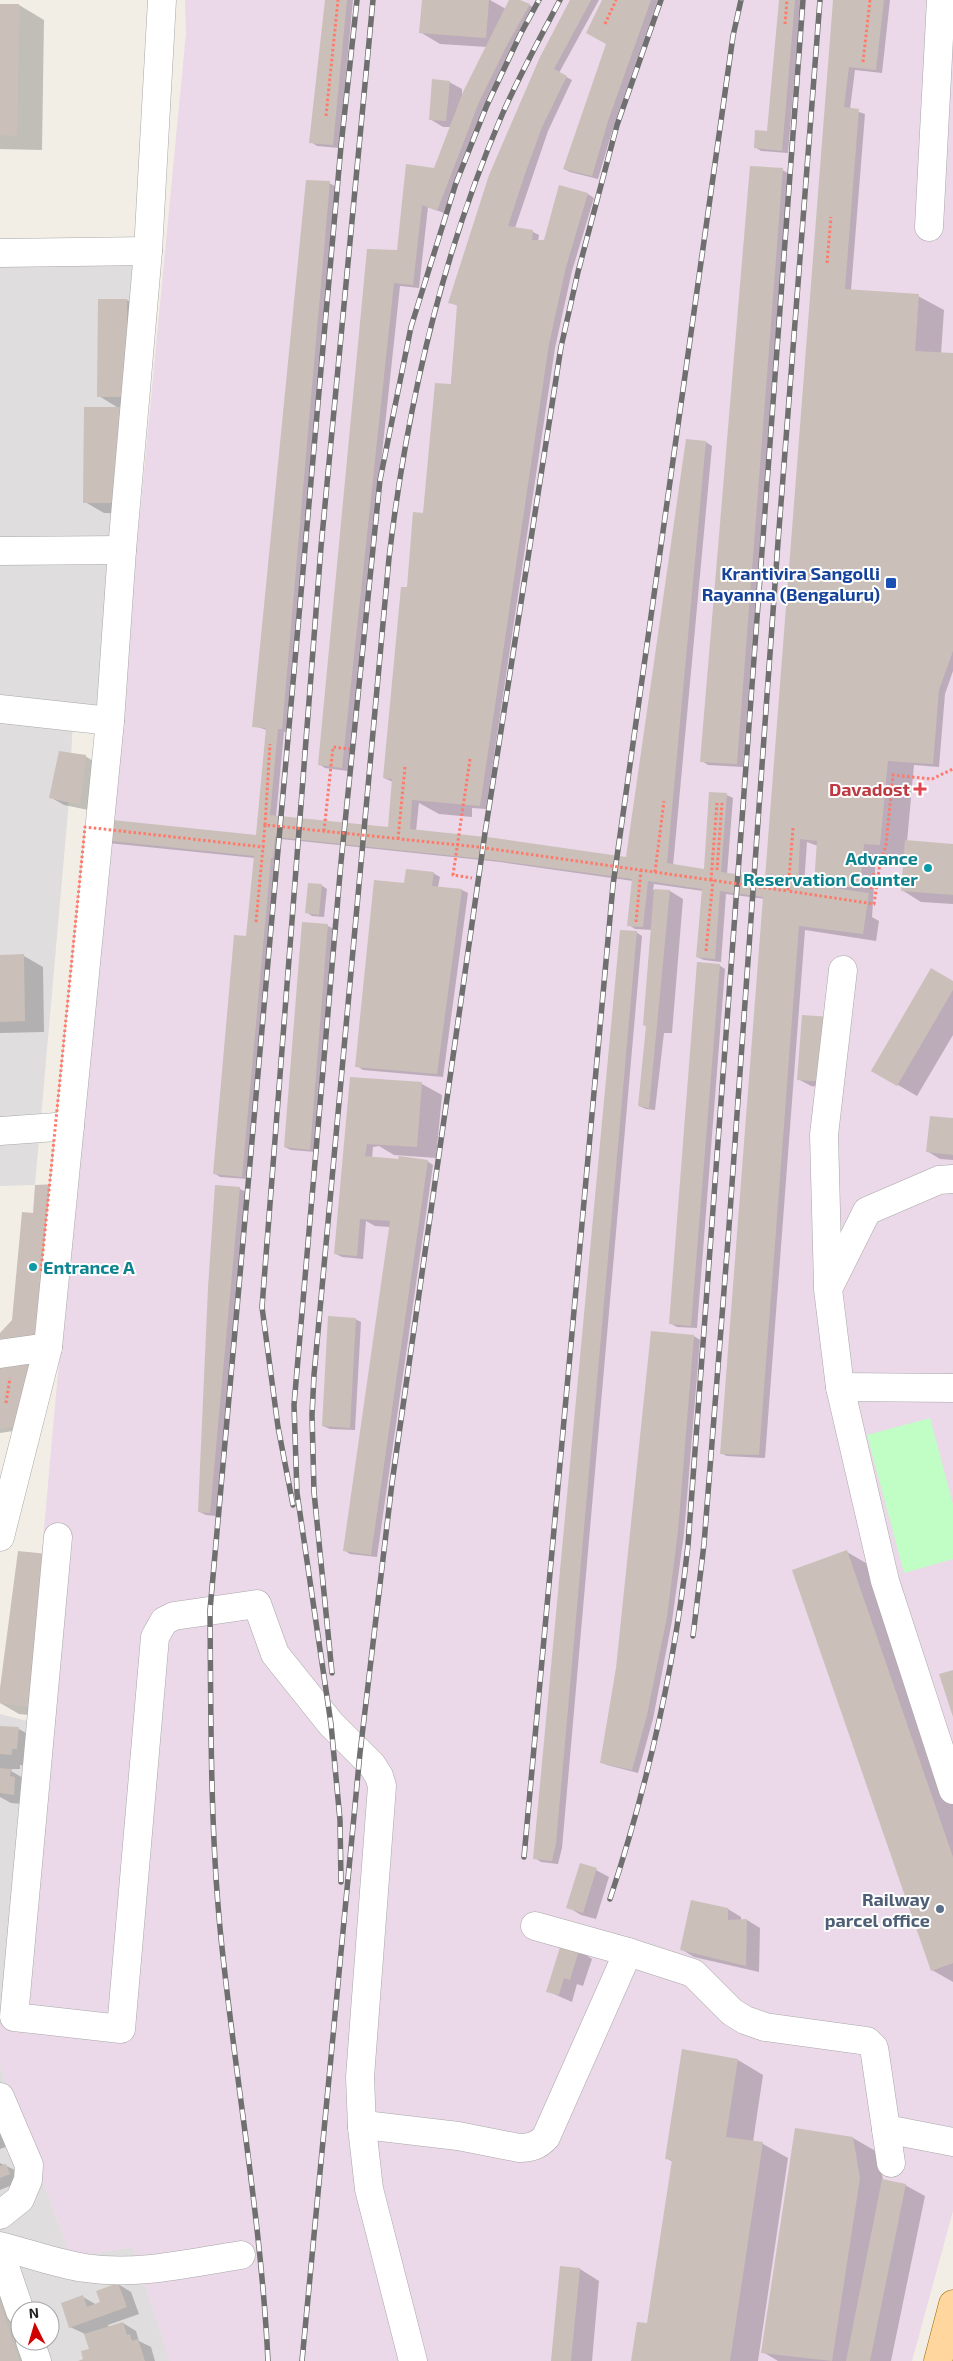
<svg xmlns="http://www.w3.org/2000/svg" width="953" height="2361" viewBox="0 0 953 2361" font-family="'Exo 2',sans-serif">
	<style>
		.residential { fill: #dfdddd }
		.industrial { fill: #ebd8e8 }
		.park { fill: #c1fec6 }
		.shadow { fill: #0003; fill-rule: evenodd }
		.building { fill: #cac0b9 }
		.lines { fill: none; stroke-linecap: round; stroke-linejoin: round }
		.minor-casing { stroke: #a8a8a8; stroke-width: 29 }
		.major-casing { stroke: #9d6a00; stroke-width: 29 }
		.path { stroke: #ff7a6a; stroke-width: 3; stroke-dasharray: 2.5 2.5; stroke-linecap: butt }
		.minor { stroke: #fff; stroke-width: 28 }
		.major { stroke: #ffd69e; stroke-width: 28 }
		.rail-casing { stroke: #6f6f6f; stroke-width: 5.5 }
		.rail { stroke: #fff; stroke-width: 4; stroke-dasharray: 11; stroke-linecap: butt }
		.path-bridge { stroke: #ff7a6a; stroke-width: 3; stroke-dasharray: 2.5 2.5; stroke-linecap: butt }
		.transit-dot { fill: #1a4fb4; stroke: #fff; stroke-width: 2 }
		.health-dot { fill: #e0444e; stroke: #fff; stroke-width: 2 }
		.culture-dot { fill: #0f9aa8; stroke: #fff; stroke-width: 2 }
		.service-dot { fill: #5c6f8a; stroke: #fff; stroke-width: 2 }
		.labels { text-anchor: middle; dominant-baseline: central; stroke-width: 4; stroke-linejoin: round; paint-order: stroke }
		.transit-label { font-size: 18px; font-weight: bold; fill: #164399; stroke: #fff; text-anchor: end }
		.health-label { font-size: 18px; font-weight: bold; fill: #be3a42; stroke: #fff; text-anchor: end }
		.culture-label { font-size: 18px; font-weight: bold; fill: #0d838f; stroke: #fff; text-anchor: end }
		.service-label { font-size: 18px; font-weight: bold; fill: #4e5e75; stroke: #fff; text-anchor: end }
	</style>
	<rect width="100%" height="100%" fill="#f2eee6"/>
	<g class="residential">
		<polygon points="144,240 101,707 74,703 68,812 35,1185 0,1186 0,244"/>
		<polygon points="0,1714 27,1721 0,2020"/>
		<polygon points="0,2065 71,2257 133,2247 170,2361 44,2361 37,2341 50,2341 50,2311 26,2311 0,2243"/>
	</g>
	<polygon class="industrial" points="185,0 953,0 953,2211 912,2361 170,2361 133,2247 71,2257 0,2065 0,2020 62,1328 186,33"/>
	<polygon class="park" points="930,1418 953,1504 953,1559 904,1573 867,1435"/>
	<g class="shadow">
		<polygon points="326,0 353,0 339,148 317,146 311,142"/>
		<polygon points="423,0 490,0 506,9 511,0 517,0 536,8 513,48 485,106 444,213 428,207 419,288 400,286 348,771 325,768 319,764 398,251 435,169 451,127 443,127 430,119 449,82 462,89 462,97 487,47 440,44 420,32"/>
		<path d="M573 0H599L559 73 572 80 548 131 515 228 533 232 539 235 538 241H545L588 194 594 198 572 271 555 348 486 809 472 808V817L439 814 419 803 416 831 627 859 706 442 712 446 673 866 705 870 727 795 733 798 727 874 766 880 834 0H890L882 73 855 70 850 109 865 114 851 290 918 296 944 310 941 354H953V671L945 694 939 767 914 765 907 842 953 845V904L921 902 902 890 904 859 876 857 872 917 879 921 876 941 805 930 765 1458 727 1456 721 1453 765 899 726 894 721 962 704 960 697 957 703 891 654 884 653 890 670 891 683 899 672 1033H664L655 1110 646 1109 639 1106 647 1027 644 1025 652 930 635 929 629 925 633 881 500 862 281 839 279 861H277L248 1179 220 1177 214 1173 247 937 255 858 108 843 102 839 257 836 267 730 254 726 329 183 335 186 288 732H284L276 817 389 828 393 782 384 778 408 588 451 385 458 306 450 302 490 175 541 57ZM807 842 818 846 816 883 823 888 804 885Z"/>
		<polygon points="604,0 658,0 614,125 598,179 570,172 564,169 607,44"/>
		<polygon points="781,0 801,0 788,153 761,151 755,147 768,132"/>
		<polygon points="0,5 19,5 44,20 42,150 0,149"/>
		<polygon points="782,170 788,173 743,767 708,765 702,761"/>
		<polygon points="99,300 127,300 147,312 146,408 119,408 140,420 139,514 104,513 85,502 120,409 99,396"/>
		<polygon points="85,756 98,764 93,811 64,805 50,797"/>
		<polygon points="433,873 440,877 438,887 462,890 468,893 443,1077 363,1070 357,1066 406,885"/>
		<polygon points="321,885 327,889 324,917 312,916 306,912"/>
		<polygon points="303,923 328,926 334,929 316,1152 291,1150 285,1147"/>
		<polygon points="636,932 642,936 562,1848 558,1864 541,1862 535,1858"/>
		<polygon points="0,956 24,956 43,967 44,1032 0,1033"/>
		<polygon points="719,965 725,969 697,1328 677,1327 670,1323"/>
		<polygon points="953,982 953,1035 917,1096 872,1070"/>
		<polygon points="804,1016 839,1089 811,1086 798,1079"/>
		<polygon points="351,1078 422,1084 442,1095 436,1158 394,1155 379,1146 373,1147 372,1158 427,1161 433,1165 377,1557 350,1554 344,1550 390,1227 375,1226 366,1221 363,1259 342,1257 336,1254"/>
		<polygon points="953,1120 953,1160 940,1159 927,1151"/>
		<polygon points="217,1186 240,1189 246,1192 216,1516 206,1515 200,1512"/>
		<polygon points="355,1319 361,1322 355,1430 330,1429 323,1426"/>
		<polygon points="14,1321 26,1429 0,1433 0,1334"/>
		<polygon points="694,1336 700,1340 684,1534 672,1621 653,1719 638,1773 607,1765 601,1762"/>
		<polygon points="19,1552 48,1717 19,1714 0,1703"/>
		<polygon points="847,1552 866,1563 901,1664 953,1800 953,1982 932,1970"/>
		<polygon points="0,1727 19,1729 38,1740 31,1766 20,1765 20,1769 12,1769 11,1771 30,1782 33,1805 11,1803 0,1797"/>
		<polygon points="596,1870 609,1877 596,1919 581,1915 568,1907"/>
		<polygon points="728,1909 741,1917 741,1921 747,1920 760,1928 759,1972 694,1957 681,1949"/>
		<polygon points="563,1942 587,1953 586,1955 592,1959 583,1986 577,1984 572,2002 547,1991"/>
		<polygon points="738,2060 763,2075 753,2142 763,2144 788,2158 758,2361 632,2361 648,2325 673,2162 666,2158"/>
		<polygon points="0,2121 11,2145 0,2149"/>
		<polygon points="853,2138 879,2153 883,2181 905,2185 925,2196 891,2361 778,2361 763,2352"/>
		<polygon points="0,2163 19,2172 22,2181 0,2190"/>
		<polygon points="0,2264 20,2311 20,2341 40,2361 0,2361"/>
		<polygon points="561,2268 580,2269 599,2281 592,2361 552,2361"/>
		<polygon points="118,2284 131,2292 139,2314 108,2325 109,2328 123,2323 136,2331 139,2341 151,2347 155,2361 81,2361 85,2359 91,2350 85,2334 70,2327 83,2297 97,2305 101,2303"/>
	</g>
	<g class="building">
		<polygon points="325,0 347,0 333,145 309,143"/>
		<polygon points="422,0 489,0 486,38 419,33"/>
		<polygon points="509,0 520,0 530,4 507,45 479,102 437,211 422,205 413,285 394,283 342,768 318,765 367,249 397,250 406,164 434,168 463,92"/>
		<polygon points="570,0 591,0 554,69 567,76 542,127 525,174 508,226 533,230 532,240 544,240 559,185 588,193 566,267 549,344 480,806 412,800 410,829 495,838 626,857 686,439 706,441 667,863 704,869 709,792 727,793 721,872 765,878 833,0 884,0 876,70 849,67 844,107 859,109 845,289 919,294 915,351 953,353 953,651 939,690 933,764 888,761 880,845 864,844 860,888 814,884 817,841 800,839 798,883 869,893 863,934 799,926 759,1455 720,1454 763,897 720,891 715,959 696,957 702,889 648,881 643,927 627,926 632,879 493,860 275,837 273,858 271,858 242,1177 213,1174 234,935 246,936 254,856 101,840 103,819 256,835 266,728 252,727 306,180 330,181 282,729 278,729 270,815 388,827 392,779 383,778 401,587 407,587 413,512 423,513 435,383 451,384 457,305 448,303 489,175 540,57"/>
		<polygon points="602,0 651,0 608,121 592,176 563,169 606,44 586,33"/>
		<polygon points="779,0 795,0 782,151 754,148 755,130 767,131"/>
		<polygon points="0,4 19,4 17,136 0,135"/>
		<polygon points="432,79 450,81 446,121 429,120"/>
		<polygon points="750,166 783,168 737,764 700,762"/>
		<polygon points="98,299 127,299 127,397 97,397"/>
		<polygon points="84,407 120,407 120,503 83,503"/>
		<polygon points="59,751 86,755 80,805 49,798"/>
		<polygon points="905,840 953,844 953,895 901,891"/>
		<polygon points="406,869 434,872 432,886 462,889 437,1074 355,1067 374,880 404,883"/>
		<polygon points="308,883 322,884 319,915 305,913"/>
		<polygon points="654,889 670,890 649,1108 638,1106 646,1026 643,1025"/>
		<polygon points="302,922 328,924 310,1150 284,1147"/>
		<polygon points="620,930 637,931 556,1844 552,1861 533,1859"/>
		<polygon points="24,954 25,1021 0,1022 0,955"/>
		<polygon points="697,962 720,964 691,1326 669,1324"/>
		<polygon points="931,968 953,981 953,990 897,1086 871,1071"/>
		<polygon points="802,1015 832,1017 826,1082 797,1080"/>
		<polygon points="350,1077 422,1082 417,1147 367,1144 365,1156 398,1159 399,1156 428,1160 371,1555 343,1551 390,1221 360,1219 357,1256 334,1254"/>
		<polygon points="930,1116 953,1118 953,1155 926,1152"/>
		<polygon points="57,1184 40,1349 19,1426 0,1429 0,1333 12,1320 22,1212 33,1213 35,1185"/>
		<polygon points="215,1185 240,1187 210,1513 198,1512 208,1288"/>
		<polygon points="328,1316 356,1318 350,1428 322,1426"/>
		<polygon points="651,1331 694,1335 678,1531 667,1617 647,1715 632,1770 600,1763 616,1668"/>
		<polygon points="847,1550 953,1857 953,1963 931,1971 792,1570"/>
		<polygon points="18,1551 48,1554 29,1707 0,1703 0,1688"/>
		<polygon points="953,1670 953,1717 939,1674"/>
		<polygon points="0,1726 19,1727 17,1749 12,1749 12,1755 0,1754"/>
		<polygon points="0,1768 11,1769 10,1776 15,1777 14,1795 0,1793"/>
		<polygon points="580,1863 597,1868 583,1913 566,1908"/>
		<polygon points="691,1900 728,1908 728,1920 747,1919 746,1966 680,1950"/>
		<polygon points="562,1941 579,1950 570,1980 564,1978 559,1995 546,1992"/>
		<polygon points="682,2049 738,2059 726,2137 763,2142 730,2361 631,2361 637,2322 647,2323 672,2160 665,2159"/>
		<polygon points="795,2128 853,2137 860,2178 832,2361 761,2353"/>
		<polygon points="6,2164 10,2174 0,2178 0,2166"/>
		<polygon points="882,2179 906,2184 870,2361 846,2361"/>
		<polygon points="560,2266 580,2268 571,2361 551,2361"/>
		<polygon points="118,2283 127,2307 69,2328 61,2303 83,2295 87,2307 100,2302 96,2291"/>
		<polygon points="0,2303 19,2361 0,2361"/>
		<polygon points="123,2322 127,2335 130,2334 132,2341 138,2339 145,2361 78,2361 83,2359 81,2351 89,2349 84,2334"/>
	</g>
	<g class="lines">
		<defs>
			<g id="minor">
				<polyline points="929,227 941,0"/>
				<polyline points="0,253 148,251"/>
				<polyline points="0,551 122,550"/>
				<polyline points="0,709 110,721"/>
				<polyline points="0,1131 70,1126"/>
				<polyline points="953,1179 939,1180 867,1211 828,1289 840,1387 885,1581 953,1790"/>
				<polyline points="828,1285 824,1135 843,970"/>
				<polyline points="0,1354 48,1347"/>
				<polyline points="840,1387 953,1388"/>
				<polyline points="0,1537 48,1347 110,721 122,550 148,251 162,0"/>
				<polyline points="58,1537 14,2017 121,2029 155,1637 164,1621 174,1616 257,1604 275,1654 331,1724 372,1765 379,1776 382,1786 360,2077 362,2127 369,2189 413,2361"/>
				<polyline points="535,1926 628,1952"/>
				<polyline points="0,2097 29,2165 28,2180 20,2199 0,2215"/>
				<path d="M362 2127 373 2126 458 2136 519 2148C530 2148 538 2146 546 2137L628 1952 693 1973 732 2012 745 2020 765 2027 867 2041 874 2048 875 2054 891 2163"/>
				<polyline points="886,2129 953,2142"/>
				<path d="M0 2246C28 2253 57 2264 85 2268 138 2276 189 2263 241 2255"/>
				<polyline points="0,2252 20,2311"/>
				<polyline points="30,2341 37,2361"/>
			</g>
			<polyline id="major" points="938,2361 953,2304"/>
		</defs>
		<use href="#minor" class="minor-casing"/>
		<use href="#major" class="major-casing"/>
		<g class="path">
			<polyline points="605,24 616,0"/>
			<polyline points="785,24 787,0"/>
			<polyline points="863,62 870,0"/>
			<polyline points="326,116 338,0"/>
			<polyline points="827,263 831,217"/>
			<polyline points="470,759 453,875 472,878"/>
			<polyline points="265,825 270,744"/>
			<polyline points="793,828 788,891 874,904 880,863 886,845 893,775 932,779 953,769"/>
			<polyline points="324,831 333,747 350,749"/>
			<polyline points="398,839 405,767"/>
			<polyline points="717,870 722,803"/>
			<polyline points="655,872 664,801"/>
			<polyline points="711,880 717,803"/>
			<polyline points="871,889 874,873"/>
			<polyline points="256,922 263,847"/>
			<polyline points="636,922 641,870"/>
			<polyline points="706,951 713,880"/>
			<polyline points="6,1403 10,1378"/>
		</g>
		<use href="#minor" class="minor"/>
		<use href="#major" class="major"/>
		<defs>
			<g id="rail">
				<polyline points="293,1505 278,1427 262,1307 321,547 373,0"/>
				<polyline points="693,1636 704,1544 728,1240 778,542 820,0"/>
				<path d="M332 1673 314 1492 312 1415 314 1375 389 558C407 405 441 257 502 115 519 76 540 38 560 0"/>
				<polyline points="524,1857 613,885 733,36 741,0"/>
				<polyline points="341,1882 340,1820 331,1724 297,1493 294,1405 341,862 380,480 411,327 456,183 487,105 520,35 539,0"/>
				<path d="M610 1899C648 1784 675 1665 688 1545L803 0"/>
				<path d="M268 2361C261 2216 234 2072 220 1928 210 1822 211 1716 210 1610L341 146 357 0"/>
				<polyline points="302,2361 360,1753 392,1483 485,833 561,347 578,272 617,125 661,0"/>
			</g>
		</defs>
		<use href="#rail" class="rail-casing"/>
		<use href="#rail" class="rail"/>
		<polyline class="path-bridge" points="41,1271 85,827 263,847 265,825 478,847 788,891"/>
	</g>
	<rect class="transit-dot" x="885" y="577" width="12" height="12" rx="2.5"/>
	<path class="health-dot" d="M917.5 781.5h5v5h5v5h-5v5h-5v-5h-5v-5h5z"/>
	<g class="culture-dot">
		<circle cx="928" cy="868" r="5"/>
		<circle cx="33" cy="1267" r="5"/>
	</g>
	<circle class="service-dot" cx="940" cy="1909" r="5"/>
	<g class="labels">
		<g class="transit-label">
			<text x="880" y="573">Krantivira Sangolli<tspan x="880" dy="21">Rayanna (Bengaluru)</tspan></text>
		</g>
		<g class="health-label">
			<text x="910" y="789">Davadost</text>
		</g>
		<g class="culture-label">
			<text x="918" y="858">Advance<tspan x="918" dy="21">Reservation Counter</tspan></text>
			<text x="43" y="1267" text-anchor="start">Entrance A</text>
		</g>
		<g class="service-label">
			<text x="930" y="1899">Railway<tspan x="930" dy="21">parcel office</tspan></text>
		</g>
	</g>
	<g transform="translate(35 2326) rotate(355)"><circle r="24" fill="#ffffff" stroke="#a6a6a6"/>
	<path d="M0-4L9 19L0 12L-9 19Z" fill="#d10100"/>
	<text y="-8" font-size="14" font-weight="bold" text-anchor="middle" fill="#212121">N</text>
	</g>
</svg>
